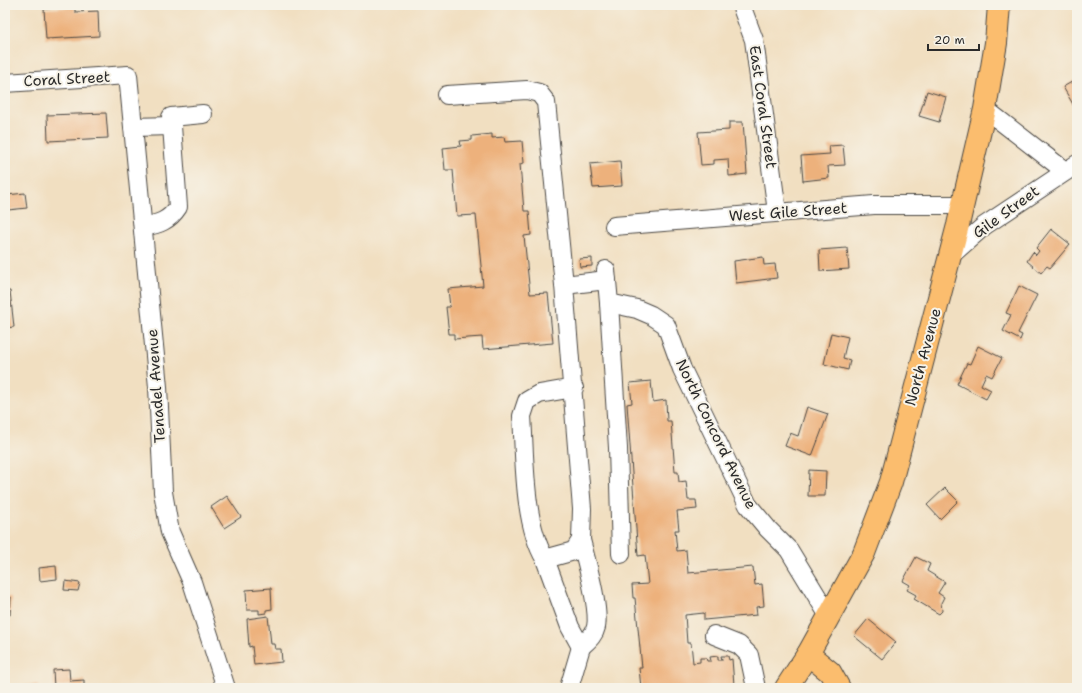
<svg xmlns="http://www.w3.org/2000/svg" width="1082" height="693" viewBox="0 0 1082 693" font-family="'Shantell Sans',sans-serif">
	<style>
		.building { fill: #edb17b }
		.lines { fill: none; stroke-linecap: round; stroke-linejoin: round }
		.minor-casing { stroke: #494642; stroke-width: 20 }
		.major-casing { stroke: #494642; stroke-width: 24 }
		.minor { stroke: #fff; stroke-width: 18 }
		.major { stroke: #fbbd6e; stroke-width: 22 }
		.labels { text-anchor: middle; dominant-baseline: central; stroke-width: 4; stroke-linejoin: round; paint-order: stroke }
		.street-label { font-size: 15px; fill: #2b2b2b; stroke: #f7f3e8 }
	</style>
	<rect width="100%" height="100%" fill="#f7f3e8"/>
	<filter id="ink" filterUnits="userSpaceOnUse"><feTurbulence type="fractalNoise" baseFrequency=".025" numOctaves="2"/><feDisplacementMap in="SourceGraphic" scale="8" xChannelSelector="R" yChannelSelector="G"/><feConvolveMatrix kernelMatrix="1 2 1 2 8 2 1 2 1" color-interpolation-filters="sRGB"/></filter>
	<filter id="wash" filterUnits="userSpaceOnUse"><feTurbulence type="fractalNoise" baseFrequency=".012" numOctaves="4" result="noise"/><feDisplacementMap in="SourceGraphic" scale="16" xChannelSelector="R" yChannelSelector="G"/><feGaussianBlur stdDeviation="0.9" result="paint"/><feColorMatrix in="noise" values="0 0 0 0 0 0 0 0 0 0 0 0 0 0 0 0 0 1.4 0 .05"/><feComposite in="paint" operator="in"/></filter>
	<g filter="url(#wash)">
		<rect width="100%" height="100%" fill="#f1dfc1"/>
		<g id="blocks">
			<g class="building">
				<polygon points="75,7 75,12 98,11 99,36 46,39 44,9"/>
				<polygon points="1077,79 1077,104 1074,106 1063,87"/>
				<polygon points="927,91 946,97 939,122 919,116"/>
				<polygon points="106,113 108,138 48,141 47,115"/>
				<polygon points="729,122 743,122 747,174 729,176 728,159 714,160 714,164 701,165 698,132 729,130"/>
				<polygon points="492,134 492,138 504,137 505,142 522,141 524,163 520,164 524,211 529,211 531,235 524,236 530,294 548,293 553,343 483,349 482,337 454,339 454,334 449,334 446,307 450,307 448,289 483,286 476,215 457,216 453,170 445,170 443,148 461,146 460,141 472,140 472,136"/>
				<polygon points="843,145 845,165 828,166 829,178 803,181 801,156 830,154 829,146"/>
				<polygon points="620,161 622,186 593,188 590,164"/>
				<polygon points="25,193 27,208 8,210 7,195"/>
				<polygon points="1051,229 1070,244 1050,268 1047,266 1041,273 1027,261 1033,252 1036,255 1039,251 1036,248"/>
				<polygon points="847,248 849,269 820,271 819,250"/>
				<polygon points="763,257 764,265 775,264 777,278 736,283 734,261"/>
				<polygon points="592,258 592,266 580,267 579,259"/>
				<polygon points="1019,286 1037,295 1018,333 1022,335 1020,340 1003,331 1011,315 1006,313"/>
				<polygon points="5,291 10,291 14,327 5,328"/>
				<polygon points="831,333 848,337 843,358 850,360 848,370 824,364"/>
				<polygon points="978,346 1002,358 992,377 986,374 981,385 991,390 986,399 957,384 967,363 970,364"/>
				<polygon points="651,381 653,402 666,400 667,421 671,421 675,472 678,472 679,482 686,481 688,500 696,500 697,509 677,511 679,530 675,530 677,551 686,550 688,573 753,567 755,585 762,584 764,606 756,607 757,615 704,620 704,613 685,615 687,643 691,643 693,663 700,662 700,658 706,658 707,661 711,661 710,657 718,656 718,660 722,660 721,656 728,656 729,660 732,659 734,685 727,686 727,688 641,688 639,668 642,668 635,598 633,598 632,585 648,584 645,555 638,556 627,404 632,403 630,383"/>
				<polygon points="807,407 828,414 812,456 785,446 790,433 798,436"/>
				<polygon points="809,470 826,471 825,496 808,496"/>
				<polygon points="945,488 958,501 940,519 927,505"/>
				<polygon points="227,496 241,517 224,528 211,507"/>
				<polygon points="916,557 930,564 927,571 945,582 938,593 944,597 941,603 942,611 939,614 914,599 916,595 907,590 910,585 903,581"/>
				<polygon points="56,566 57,579 40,581 39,568"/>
				<polygon points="65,581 80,583 78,591 64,590"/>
				<polygon points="271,588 272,609 266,610 266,613 259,614 259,610 247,610 246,590"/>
				<polygon points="5,597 11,597 10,615 5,615"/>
				<polygon points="268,616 271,644 274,644 275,649 281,649 282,662 254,665 252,646 249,647 247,619"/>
				<polygon points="868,619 896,642 882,659 854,636"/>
				<polygon points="69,669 70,681 84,680 84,688 71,688 71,685 54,687 53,670"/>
				<polygon points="38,684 38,688 5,688 5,687"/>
			</g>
		</g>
	</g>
	<g filter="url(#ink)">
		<use href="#blocks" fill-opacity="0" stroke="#494642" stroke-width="1"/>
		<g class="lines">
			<defs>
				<g id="minor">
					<polyline points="741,5 754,40 777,212"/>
					<polyline points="5,83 128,75 158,387 163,492 170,532 192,582 226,688"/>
					<polyline points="447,95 527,90 539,93 546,102 564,285"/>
					<polyline points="985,109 1065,171"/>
					<polyline points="172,126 171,117 203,114"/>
					<path d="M133 127 172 126 178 207C169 221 159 224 143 227"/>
					<polyline points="614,226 874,205 962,205"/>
					<polyline points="950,256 984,226 1077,164"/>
					<polyline points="606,270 609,303 637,309 651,315 666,325 682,369 748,505 768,529 789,550 829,616"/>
					<polyline points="609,303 618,448 621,554"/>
					<path d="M574 388 539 394 527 401 522 416C525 458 523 522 545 559L574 551 581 540 582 509 564 285 607 280"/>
					<path d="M545 559 570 627 581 647C587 641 594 636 596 627 600 608 586 560 581 540"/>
					<polyline points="714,635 739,645 749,655 756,688"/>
					<polyline points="569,688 581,647"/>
				</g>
				<g id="major">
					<polyline points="808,654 830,672 839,688"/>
					<polyline points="786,688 808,654 864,553 891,482 958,225 985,109 996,43 999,5"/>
				</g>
			</defs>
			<use href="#minor" class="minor-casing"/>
			<use href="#major" class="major-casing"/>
			<use href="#minor" class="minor"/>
			<use href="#major" class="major"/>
		</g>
	</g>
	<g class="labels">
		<g class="street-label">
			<text transform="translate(67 79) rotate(-3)">Coral Street</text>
			<text transform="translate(763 107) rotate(82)">East Coral Street</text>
			<text transform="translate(788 212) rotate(-4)">West Gile Street</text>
			<text transform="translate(1006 212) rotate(-36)">Gile Street</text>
			<text transform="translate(923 357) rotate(-75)">North Avenue</text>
			<text transform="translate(156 386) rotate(-94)">Tenadel Avenue</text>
			<text transform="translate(716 434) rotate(64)">North Concord Avenue</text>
		</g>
	</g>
	<rect width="1082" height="693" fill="none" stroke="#f7f3e8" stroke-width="20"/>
	<path d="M928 44v6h51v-6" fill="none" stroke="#2b2b2b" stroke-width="2"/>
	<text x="934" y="44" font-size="12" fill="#2b2b2b" stroke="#f7f3e8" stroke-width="3" paint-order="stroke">20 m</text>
</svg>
